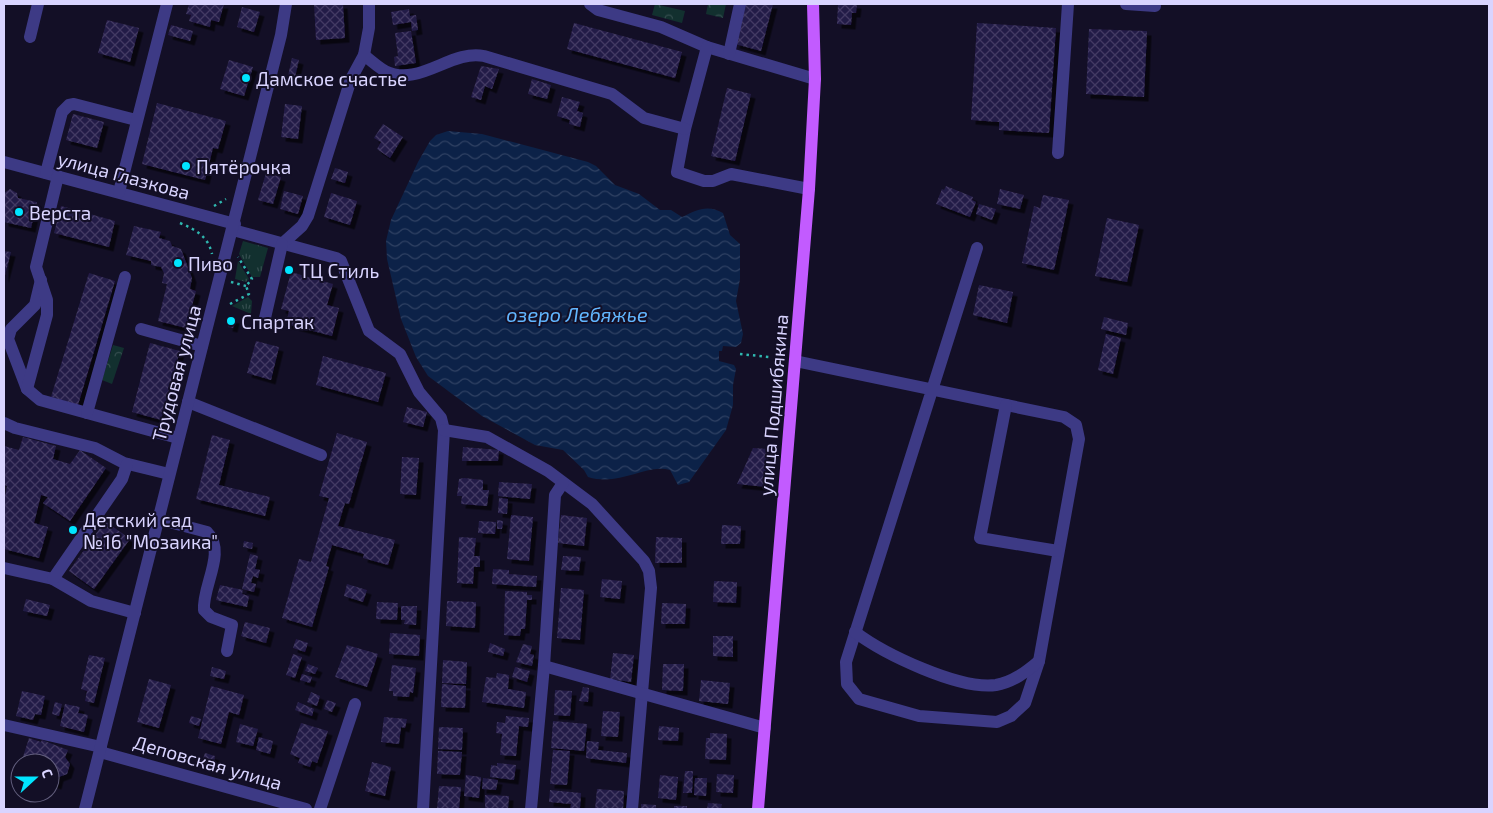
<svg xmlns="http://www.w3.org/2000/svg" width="1493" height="813" viewBox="0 0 1493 813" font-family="'Exo 2',sans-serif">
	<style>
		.grass { fill: url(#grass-tufts) }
		.forest { fill: url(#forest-crowns) }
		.water { fill: url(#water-waves) }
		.building { fill: url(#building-cross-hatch); filter: url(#shadow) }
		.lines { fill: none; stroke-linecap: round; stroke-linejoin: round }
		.path { stroke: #2fb8b0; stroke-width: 2.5; stroke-dasharray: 2.5 4; stroke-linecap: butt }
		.minor { stroke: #3d3a85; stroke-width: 12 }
		.major { stroke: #c25bff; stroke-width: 12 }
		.poi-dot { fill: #00e5ff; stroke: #130f26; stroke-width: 2 }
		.labels { text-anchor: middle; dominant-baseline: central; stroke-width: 4; stroke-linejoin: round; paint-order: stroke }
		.poi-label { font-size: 19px; fill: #d9d4ff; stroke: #130f26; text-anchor: start }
		.street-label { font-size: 19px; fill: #d9d4ff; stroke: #130f26 }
		.water-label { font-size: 20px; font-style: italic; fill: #62b6ff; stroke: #130f26 }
	</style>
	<defs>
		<pattern id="grass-tufts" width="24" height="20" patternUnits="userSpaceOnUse" patternTransform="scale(1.25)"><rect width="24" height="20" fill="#12302f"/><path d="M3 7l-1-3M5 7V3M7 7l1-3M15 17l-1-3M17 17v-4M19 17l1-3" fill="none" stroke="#344d4e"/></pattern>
		<pattern id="forest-crowns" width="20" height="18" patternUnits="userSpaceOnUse" patternTransform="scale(1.25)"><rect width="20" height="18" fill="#12302f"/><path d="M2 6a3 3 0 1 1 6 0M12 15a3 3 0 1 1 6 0" fill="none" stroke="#344d4e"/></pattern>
		<pattern id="water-waves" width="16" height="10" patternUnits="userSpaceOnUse" patternTransform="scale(1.25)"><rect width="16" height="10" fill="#0c2248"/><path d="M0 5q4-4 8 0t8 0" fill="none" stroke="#2f4163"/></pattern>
		<pattern id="building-cross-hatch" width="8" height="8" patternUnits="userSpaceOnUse" patternTransform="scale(1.25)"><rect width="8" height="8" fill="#241b47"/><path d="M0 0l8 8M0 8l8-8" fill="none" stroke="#433b63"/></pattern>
		<filter id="shadow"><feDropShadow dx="4.5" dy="4.5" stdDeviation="0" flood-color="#0009"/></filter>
	</defs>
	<rect width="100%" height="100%" fill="#130f26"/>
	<g class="grass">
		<polygon points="243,241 268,248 260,277 252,277 239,254"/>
		<polygon points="238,261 249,279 246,282 235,279"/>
		<polygon points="248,297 252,301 251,314 232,306"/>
	</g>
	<g class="forest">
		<polygon points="655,4 685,11 682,23 652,15"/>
		<polygon points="708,4 726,4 723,18 706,14"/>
		<polygon points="113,345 124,348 112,384 102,380"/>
	</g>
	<path class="water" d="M448 131 482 134 588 162 596 166 615 185 639 194 660 210H671L682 217C697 210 707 204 723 213L730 235 740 244V279L736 301 743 334 741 343 736 347 723 346 722 351H719V361L734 365 736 369 733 385V405L726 430 689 482 678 485 670 470C645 463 621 487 588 477L584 470 563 450 535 445 482 416 428 376 416 357 401 319 387 259 386 241 391 220 418 162 430 141 436 135Z"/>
	<g class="building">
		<polygon points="189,4 224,4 219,22 211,20 210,27 189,21 191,15 186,14"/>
		<polygon points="314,4 343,4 345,38 316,40"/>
		<polygon points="745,4 773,4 761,51 735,44"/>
		<polygon points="838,4 857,4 856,13 852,13 851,25 837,24"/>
		<polygon points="242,7 260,12 254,32 237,27"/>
		<polygon points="409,9 410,16 416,15 418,30 412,31 411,22 393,25 391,12"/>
		<polygon points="107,20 139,28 130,62 98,53"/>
		<polygon points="574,23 682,52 675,78 567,49"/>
		<polygon points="977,23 1056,28 1049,133 999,130 999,122 971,120"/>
		<polygon points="171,25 193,31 190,41 168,35"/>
		<polygon points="1089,29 1147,31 1144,97 1086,94"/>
		<polygon points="411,31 416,63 395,66 394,57 398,56 395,33"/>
		<polygon points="292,58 299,60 295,77 288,76"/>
		<polygon points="229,60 253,67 244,96 220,89"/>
		<polygon points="481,66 499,69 492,89 485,86 481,100 471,97"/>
		<polygon points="532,79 551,85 547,99 528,94"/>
		<polygon points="727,88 751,94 735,161 711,156"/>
		<polygon points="562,97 580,102 577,111 583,113 580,127 569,124 570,120 557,116"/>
		<polygon points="157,103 226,121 218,149 213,148 205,180 142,164"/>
		<polygon points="285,104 302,106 298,139 281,137"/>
		<polygon points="73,114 104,122 97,148 66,140"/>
		<polygon points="383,124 403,137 390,158 377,149 381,142 374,138"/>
		<polygon points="335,168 348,172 345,183 331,179"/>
		<polygon points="266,173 281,177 273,204 258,200"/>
		<polygon points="946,186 973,197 972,200 976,202 970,217 936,204 942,189 944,190"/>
		<polygon points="10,189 17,193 18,198 37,202 31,228 4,222 4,193"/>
		<polygon points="1000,189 1024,195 1020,209 997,204"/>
		<polygon points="284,191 303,196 298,214 280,209"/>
		<polygon points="331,193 357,201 350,225 324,217"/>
		<polygon points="1043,195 1069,200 1054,270 1022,263 1034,206 1040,208"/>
		<polygon points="979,204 996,209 992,220 976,214"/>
		<polygon points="61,206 115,221 109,247 54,233"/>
		<polygon points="1107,218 1139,225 1127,282 1095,276"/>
		<polygon points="134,226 161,232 159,238 170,241 172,246 181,249 192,278 190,289 196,291 186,328 158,321 167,284 162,283 164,273 161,267 151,265 151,261 126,255"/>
		<polygon points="4,251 11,252 4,279"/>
		<polygon points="291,272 333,284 327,305 339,308 332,336 286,324 289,311 281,309"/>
		<polygon points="89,273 115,281 78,405 51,397"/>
		<polygon points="979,285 1013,292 1007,323 973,315"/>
		<polygon points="1104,317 1128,323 1126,335 1101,329"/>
		<polygon points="230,318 235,319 233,328 228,327"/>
		<polygon points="1106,334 1121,338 1113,374 1098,370"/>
		<polygon points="256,341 279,347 271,380 247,373"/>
		<polygon points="150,343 180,351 161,420 132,412"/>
		<polygon points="323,356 386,373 378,402 316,385"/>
		<polygon points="407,407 427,412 423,427 403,422"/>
		<polygon points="337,433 367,442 349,504 345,503 338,526 395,540 388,565 363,558 364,554 332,545 326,566 329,567 312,627 282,618 299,559 311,562 329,498 319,496"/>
		<polygon points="212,435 230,440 219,485 270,497 265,516 196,499"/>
		<polygon points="23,437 56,446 53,459 70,464 80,450 106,468 70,521 43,503 48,497 41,495 34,523 48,527 39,558 4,549 4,500 7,486 4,485 4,446 19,450"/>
		<polygon points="463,447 499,450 498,461 462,461"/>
		<polygon points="753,448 769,449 766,487 737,484"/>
		<polygon points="402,457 419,458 416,495 400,494"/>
		<polygon points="464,478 483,480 483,490 489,490 487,506 461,504 462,496 457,496 459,479"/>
		<polygon points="499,482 532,484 530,499 498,496"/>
		<polygon points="499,498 508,499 507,514 498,513"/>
		<polygon points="511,515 533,517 529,561 507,559"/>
		<polygon points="561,515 587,518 584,546 558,543"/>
		<polygon points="497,520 503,521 502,529 497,529"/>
		<polygon points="105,521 130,539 94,589 69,571"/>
		<polygon points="479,521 496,522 495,534 478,533"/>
		<polygon points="722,525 741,526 740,544 721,544"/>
		<polygon points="459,537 476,538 474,556 480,556 480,567 474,567 473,584 457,583"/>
		<polygon points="656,537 682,538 682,563 655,563"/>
		<polygon points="244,541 253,543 252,549 243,547"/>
		<polygon points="250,554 258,556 255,569 260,570 258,578 253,576 251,583 256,584 254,592 242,589"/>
		<polygon points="563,556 581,557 579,571 561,570"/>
		<polygon points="493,569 509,570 509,574 537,576 536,587 492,584"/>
		<polygon points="602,579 622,581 620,599 600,597"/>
		<polygon points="714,581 737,582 736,603 713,602"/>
		<polygon points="347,584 367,590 363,602 344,596"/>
		<polygon points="220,585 243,590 242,594 249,596 247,607 216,600"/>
		<polygon points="561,588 584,590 580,640 557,638"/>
		<polygon points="505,591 527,592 527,595 532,595 532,600 527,600 525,629 521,629 520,636 504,635"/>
		<polygon points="26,599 50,605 47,616 23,611"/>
		<polygon points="447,601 476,602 475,628 446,626"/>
		<polygon points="377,602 398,603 397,620 376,619"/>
		<polygon points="662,603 686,604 685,624 661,624"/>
		<polygon points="401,606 417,606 416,625 404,624 405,620 401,620"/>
		<polygon points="245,622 270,628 266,643 241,636"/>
		<polygon points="390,633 420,635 419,656 389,654"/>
		<polygon points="713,636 733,636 733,657 713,656"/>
		<polygon points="296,639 308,643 305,652 293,648"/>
		<polygon points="490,643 505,649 503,656 488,652"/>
		<polygon points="523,644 532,646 530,654 534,655 532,666 516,662"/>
		<polygon points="347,645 378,654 367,687 335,677"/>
		<polygon points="613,653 634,655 631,682 610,679"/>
		<polygon points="293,654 302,657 295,678 286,675"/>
		<polygon points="89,655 105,658 94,703 85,701 87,691 81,689"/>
		<polygon points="443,660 467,662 466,684 442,683"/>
		<polygon points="308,664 318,668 315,674 305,671"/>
		<polygon points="663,664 684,664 683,691 662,690"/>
		<polygon points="392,665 416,668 413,693 410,692 409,697 393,696 393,691 389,691"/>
		<polygon points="212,667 226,671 224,679 210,676"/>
		<polygon points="515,667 530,671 527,682 512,677"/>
		<polygon points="497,673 509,675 508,689 526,692 524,708 482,702 486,677 496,678"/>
		<polygon points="302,674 312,677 310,683 300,680"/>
		<polygon points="149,679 171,685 159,728 137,722"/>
		<polygon points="701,680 730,683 728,704 699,701"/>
		<polygon points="442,684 466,686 465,708 441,707"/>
		<polygon points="211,686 244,695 239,715 229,712 221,744 198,738"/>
		<polygon points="583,687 589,688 588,702 579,701"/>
		<polygon points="555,690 572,691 570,716 554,715"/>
		<polygon points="22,691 45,696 41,715 35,714 33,720 16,716"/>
		<polygon points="311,692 320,696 317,706 307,702"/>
		<polygon points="327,700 336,703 332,712 324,709"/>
		<polygon points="55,702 62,704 59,716 52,714"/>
		<polygon points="298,702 314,709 312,716 295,710"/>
		<polygon points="65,704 80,707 78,713 88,715 84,732 60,726"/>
		<polygon points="603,711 620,712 618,737 601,736"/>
		<polygon points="191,716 201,719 199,726 189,723"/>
		<polygon points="506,716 529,718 528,727 519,726 516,756 500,755 502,734 496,733 497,722 505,723"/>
		<polygon points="384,717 407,719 405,728 401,727 399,744 381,742"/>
		<polygon points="553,721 587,724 584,751 551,748"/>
		<polygon points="301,723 328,731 317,763 312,761 310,767 298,763 300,758 290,754"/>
		<polygon points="240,724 258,729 253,746 236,742"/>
		<polygon points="659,726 679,728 678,741 658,740"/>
		<polygon points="439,727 463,728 462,750 438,749"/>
		<polygon points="710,733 727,734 726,760 705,759 706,738 710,738"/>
		<polygon points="259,737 273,741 270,754 256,750"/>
		<polygon points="29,738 41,742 42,740 68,750 65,757 70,764 67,774 59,777 57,785 50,783 50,763 21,763"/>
		<polygon points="587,741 599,742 598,750 627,753 626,763 586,758"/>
		<polygon points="553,750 570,751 567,785 550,784"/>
		<polygon points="438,751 462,752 460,775 437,774"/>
		<polygon points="205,753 215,756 214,762 203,759"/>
		<polygon points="372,762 391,767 385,796 365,791"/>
		<polygon points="497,763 516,765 514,780 490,777 491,765 497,766"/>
		<polygon points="685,771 693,771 692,793 683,793"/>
		<polygon points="717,774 734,775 733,793 716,792"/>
		<polygon points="466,775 481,777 479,798 464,796"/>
		<polygon points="660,775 678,777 676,800 658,798"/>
		<polygon points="483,778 498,780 496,790 482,789"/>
		<polygon points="695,778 707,778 706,796 694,795"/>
		<polygon points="439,786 461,787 459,809 437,809"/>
		<polygon points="597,789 624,791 623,809 595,809"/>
		<polygon points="550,790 581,793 580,809 570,809 571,804 549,802"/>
		<polygon points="485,795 509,796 508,809 485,809"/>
		<polygon points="708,803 722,804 721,809 707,809"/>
		<polygon points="641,804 656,805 656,809 641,809"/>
		<rect x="674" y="806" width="13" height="3"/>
	</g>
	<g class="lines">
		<g class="path">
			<polyline points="214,206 226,199"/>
			<path d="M180 223C196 230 208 236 212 254"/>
			<polyline points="231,282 246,286"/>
			<polyline points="230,304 249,294 246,286 252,279 238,257"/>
			<polyline points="740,354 769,357"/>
		</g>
		<g class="minor">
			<polyline points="590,4 598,10 661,27 707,47 815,79"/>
			<polyline points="1126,4 1155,6"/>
			<polyline points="30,37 38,4"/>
			<polyline points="707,47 685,129 677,172 704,181 713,181 731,174 809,189"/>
			<polyline points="729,54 740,4"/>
			<path d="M364 55C370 60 378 67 385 71 419 88 451 49 484 56L612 94 644 118 685 129"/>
			<polyline points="1058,153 1068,4"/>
			<polyline points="4,162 235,224"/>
			<polyline points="46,173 62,112 69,105 74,104 136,120"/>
			<polyline points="119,192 167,4"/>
			<polyline points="233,230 336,258 341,261 369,331 400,354 419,392 441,418 444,430 423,809"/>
			<polyline points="282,244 302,226 308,216 351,79 364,55 369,28 369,4"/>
			<polyline points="41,280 35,305 11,329 8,339 27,389 40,400 178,438"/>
			<polyline points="265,318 282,244"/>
			<polyline points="141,329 202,346"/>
			<polyline points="795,361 1064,417 1076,425 1079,439 1039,661 1025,703 1011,716 997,722 919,716 859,699 847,684 846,662 977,248"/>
			<polyline points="27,389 47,315 47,300 36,267 58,176"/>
			<polyline points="188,402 321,455"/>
			<polyline points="1006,405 980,538 1058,551"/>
			<polyline points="87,413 125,277"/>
			<polyline points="4,423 15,428 95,448 124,463 169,474"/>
			<polyline points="444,430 487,437 548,471 592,504 644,561 649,571 651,588 632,809"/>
			<path d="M158 519 207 532C227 552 202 586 204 610L211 617 232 625 227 651"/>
			<polyline points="4,568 53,579 91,601 135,613"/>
			<polyline points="53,579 122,479 127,464"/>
			<path d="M855 632C884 654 959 690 996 685 1013 682 1026 672 1039 661"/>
			<polyline points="544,666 765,728"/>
			<polyline points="4,725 101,747"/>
			<polyline points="100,752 306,809"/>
			<polyline points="85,809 281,35 286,4"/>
			<polyline points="320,809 355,704"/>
			<polyline points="531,809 544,666 555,495 563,483"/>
		</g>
		<polyline class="major" points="758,809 809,189 815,79 813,4"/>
	</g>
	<g class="poi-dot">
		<circle cx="246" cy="78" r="5"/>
		<circle cx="186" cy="166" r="5"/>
		<circle cx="19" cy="212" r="5"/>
		<circle cx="178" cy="263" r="5"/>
		<circle cx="289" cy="270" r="5"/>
		<circle cx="231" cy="321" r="5"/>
		<circle cx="73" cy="530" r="5"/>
	</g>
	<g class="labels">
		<g class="poi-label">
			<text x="256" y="78">Дамское счастье</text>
			<text x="196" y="166">Пятёрочка</text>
			<text x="29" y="212">Верста</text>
			<text x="188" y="263">Пиво</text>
			<text x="299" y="270">ТЦ Стиль</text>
			<text x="241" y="321">Спартак</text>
			<text x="83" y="519">Детский сад<tspan x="83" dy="22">№16 "Мозаика"</tspan></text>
		</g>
		<g class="street-label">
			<text transform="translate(124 175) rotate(15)">улица Глазкова</text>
			<text transform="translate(176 373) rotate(-75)">Трудовая улица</text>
			<text transform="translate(773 405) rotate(-85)">улица Подшибякина</text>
			<text transform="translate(208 762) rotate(16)">Деповская улица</text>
		</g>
		<g class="water-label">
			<text x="577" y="314">озеро Лебяжье</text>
		</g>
	</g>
	<rect width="1493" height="813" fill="none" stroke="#d9d4ff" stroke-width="10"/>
	<g transform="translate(35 778) rotate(69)"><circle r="24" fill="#130f26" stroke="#625e7d"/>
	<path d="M0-4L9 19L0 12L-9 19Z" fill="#00e5ff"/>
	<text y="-8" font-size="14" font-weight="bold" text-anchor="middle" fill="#d9d4ff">С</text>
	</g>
</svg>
